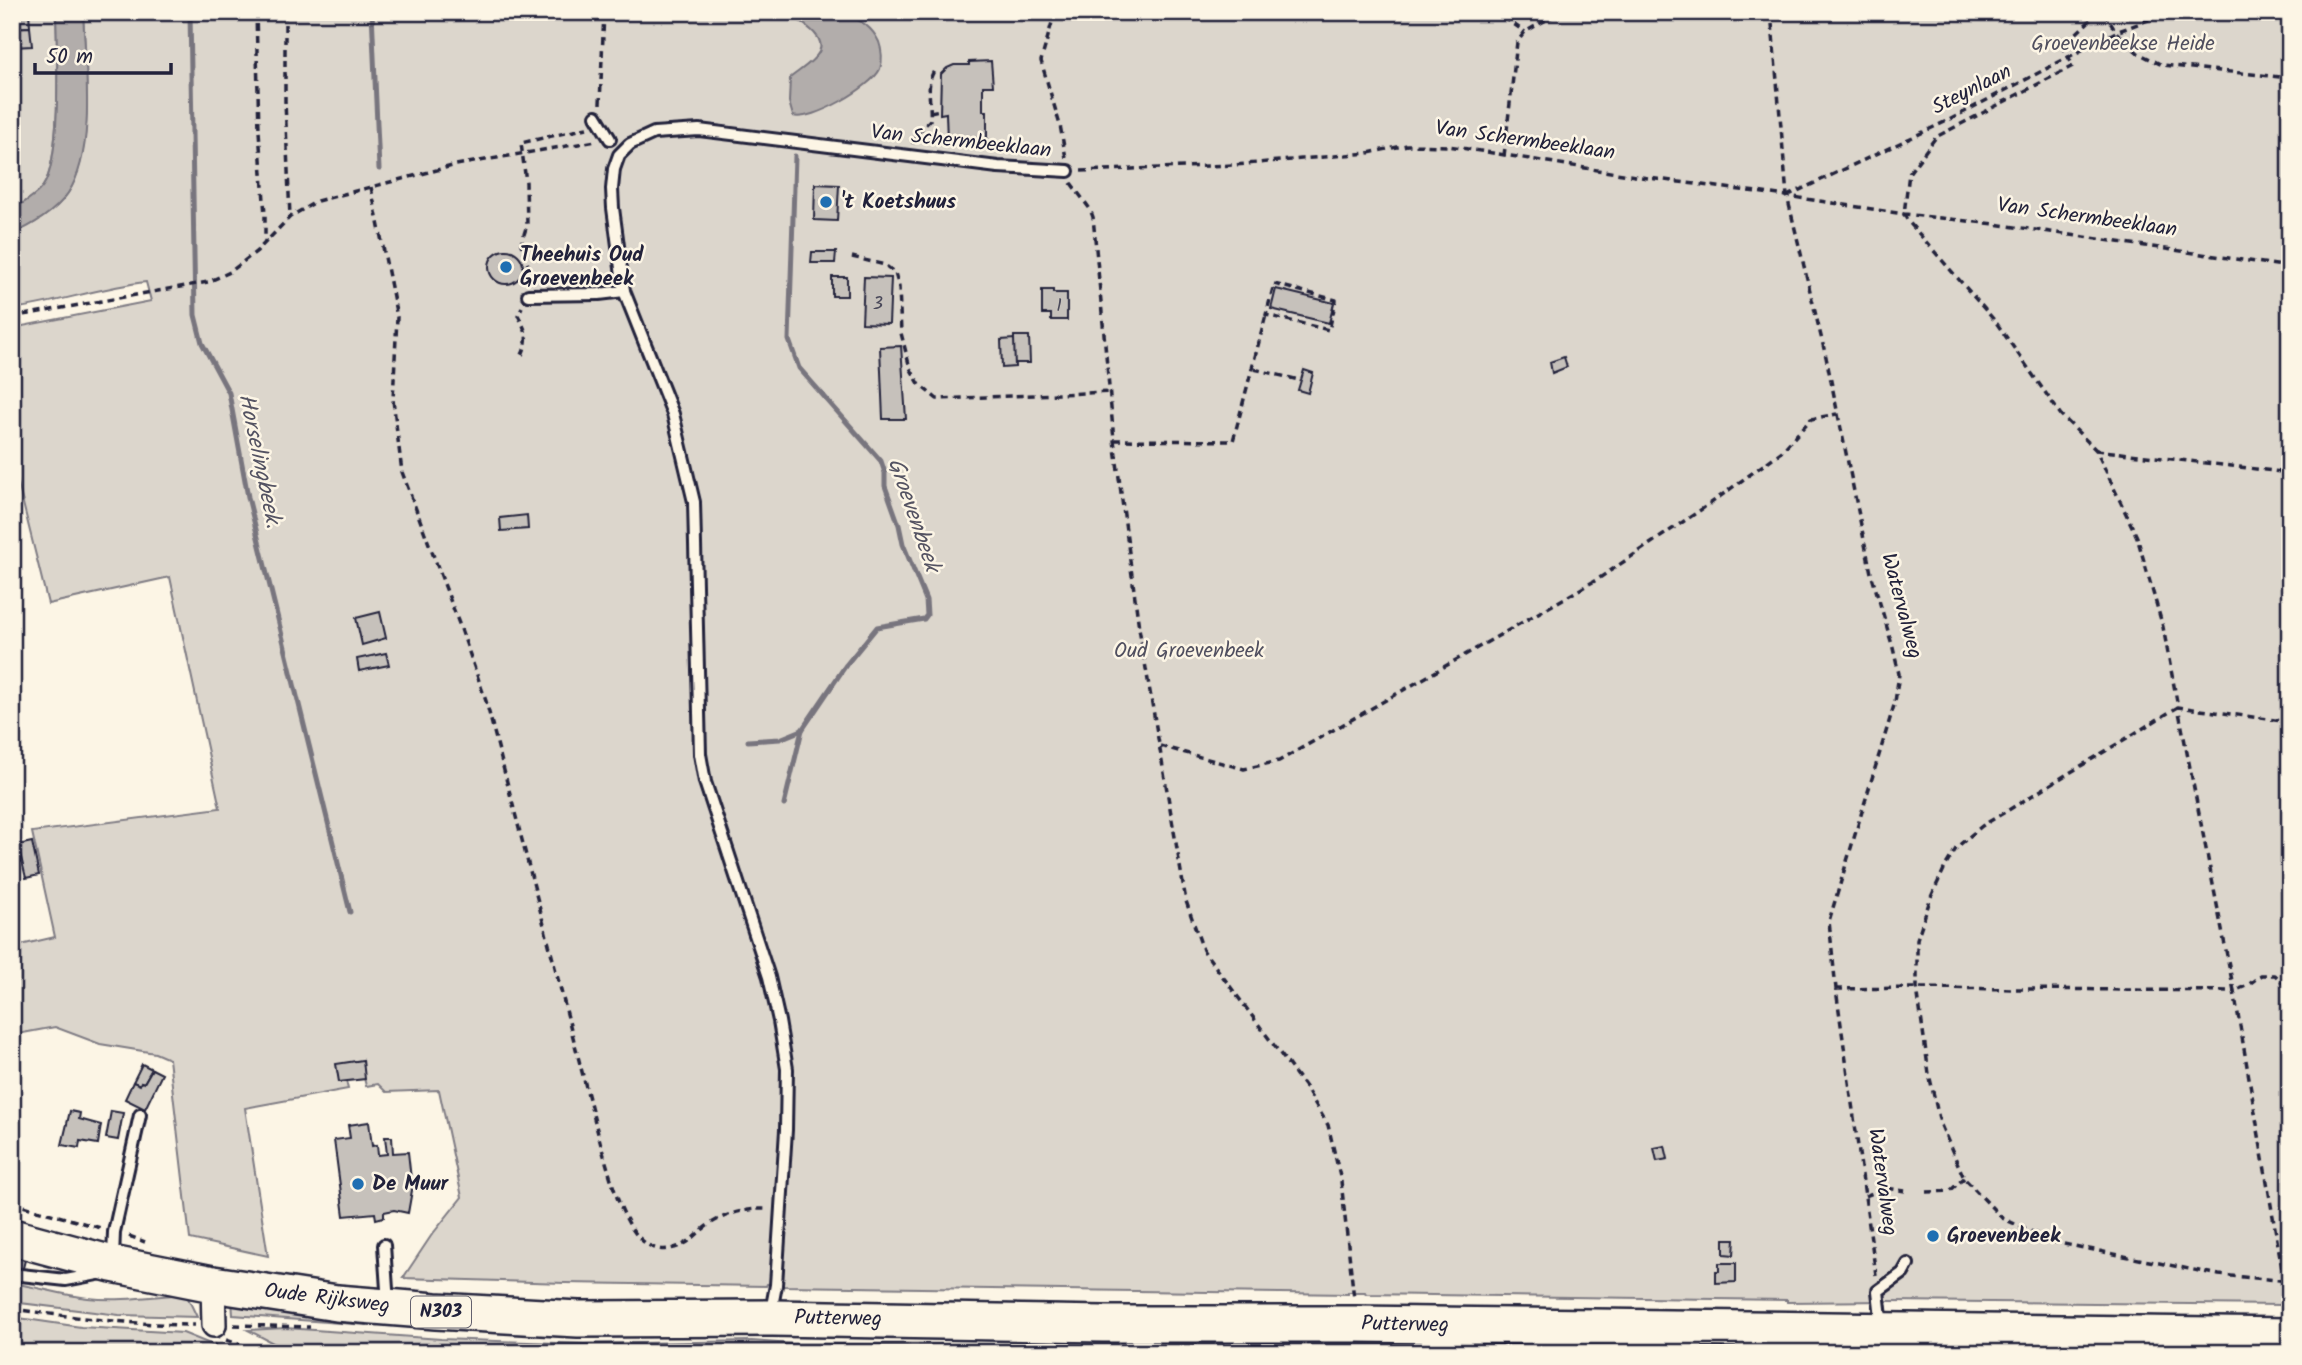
<svg xmlns="http://www.w3.org/2000/svg" width="2302" height="1365" viewBox="0 0 2302 1365" font-family="Kalam,sans-serif">
	<style>
		.green { fill: #dcd6cc; stroke: #7f7c84; stroke-width: 2 }
		.water { fill: #b2adab; stroke: #78757e; stroke-width: 2 }
		.lines { fill: none; stroke-linecap: round; stroke-linejoin: round }
		.stream { stroke: #78757e; stroke-width: 5 }
		.building { fill: #c6c1bb; stroke: #22223b; stroke-width: 2 }
		.service-casing { stroke: #22223b; stroke-width: 16 }
		.minor-casing { stroke: #22223b; stroke-width: 28 }
		.primary-casing { stroke: #22223b; stroke-width: 40 }
		.path { stroke: #22223b; stroke-width: 3.5; stroke-dasharray: 7 5; stroke-linecap: butt }
		.service { stroke: #fcf5e5; stroke-width: 10 }
		.minor { stroke: #fcf5e5; stroke-width: 23 }
		.primary { stroke: #fcf5e5; stroke-width: 35 }
		.poi-dot { fill: #1f6fb2; stroke: #fcf5e5; stroke-width: 2.5 }
		.labels { text-anchor: middle; dominant-baseline: central; stroke-width: 5; stroke-linejoin: round; paint-order: stroke }
		.number-label { font-size: 18px; fill: #4b4a5b }
		.shield { fill: #fcf5e5; stroke: #63616e; stroke-width: 2 }
		.shield-label { font-size: 19px; font-weight: bold; fill: #22223b }
		.park-label { font-size: 21px; fill: #504f5f; stroke: #fcf5e5 }
		.street-label { font-size: 21px; fill: #22223b; stroke: #fcf5e5 }
		.poi-label { font-size: 21px; font-weight: bold; fill: #22223b; stroke: #fcf5e5; text-anchor: start }
		.water-label { font-size: 23px; font-style: italic; fill: #545362; stroke: #fcf5e5 }
	</style>
	<rect width="100%" height="100%" fill="#fcf5e5"/>
	<filter id="ink" filterUnits="userSpaceOnUse"><feTurbulence type="fractalNoise" baseFrequency=".0143" numOctaves="2"/><feDisplacementMap in="SourceGraphic" scale="14" xChannelSelector="R" yChannelSelector="G"/><feConvolveMatrix kernelMatrix="1 2 1 2 8 2 1 2 1" color-interpolation-filters="sRGB"/></filter>
	<g filter="url(#ink)">
		<g class="green">
			<path d="M12 12H56C57 49 62 160 43 186 36 196 22 204 12 210Z"/>
			<path d="M83 12H2290V1303H2283V1305L1889 1301 1787 1302V1300L1366 1294 1365 1292H1348V1294L783 1286V1283L767 1284 766 1286 565 1283 403 1278 431 1236 462 1197 439 1090 386 1092 378 1084 366 1086 363 1074 345 1077 348 1089 245 1108 268 1256 190 1239 169 1059 155 1053 100 1044 55 1027 12 1035V947L55 937 32 832 220 808 170 577 48 604 12 459V328L151 301 146 282C101 287 57 303 12 309V234C32 226 56 211 68 193 96 150 85 63 83 12Z"/>
			<path d="M12 1283C38 1287 62 1295 88 1298 120 1302 154 1296 186 1294L197 1317 119 1315 12 1302Z"/>
			<polygon points="232,1300 381,1317 367,1325 233,1315"/>
			<polygon points="12,1317 81,1327 183,1333 215,1346 244,1353 12,1353"/>
			<polygon points="286,1328 441,1339 584,1344 752,1341 792,1344 1648,1353 300,1353 273,1343 248,1330"/>
		</g>
		<g class="water">
			<path d="M56 12H83C85 63 97 150 68 193 56 211 32 226 12 234V210C22 204 36 196 43 186 62 160 57 49 56 12Z"/>
			<path d="M787 12C818 12 863 7 879 42 882 50 883 61 880 69 872 87 811 122 793 116L789 102 790 78C798 71 814 62 819 52 828 36 797 20 787 12Z"/>
		</g>
		<g class="lines">
			<g class="stream">
				<polyline points="190,12 195,315 202,343 229,393 248,497 350,912"/>
				<polyline points="372,12 379,169"/>
				<polyline points="748,741 780,739 802,730"/>
				<polyline points="784,805 802,730 846,665 877,627 924,619 927,615 926,600 903,544 899,525 885,486 885,473 881,461 799,368 789,340 795,156"/>
			</g>
		</g>
		<g class="building">
			<polygon points="12,12 29,12 30,27 12,28"/>
			<polygon points="30,27 32,46 13,47 12,28"/>
			<polygon points="991,61 993,86 983,86 983,111 987,111 987,138 947,140 946,113 940,114 941,74 947,68 954,65 969,65 969,62"/>
			<polygon points="815,184 839,185 837,221 814,220"/>
			<circle cx="506" cy="267" r="17"/>
			<polygon points="812,252 836,252 835,263 811,263"/>
			<rect x="832" y="277" width="15" height="19"/>
			<polygon points="864,277 891,278 889,324 862,323"/>
			<polygon points="1276,289 1334,303 1329,323 1271,309"/>
			<polygon points="1042,290 1053,290 1053,293 1067,293 1067,320 1051,320 1051,314 1042,314"/>
			<polygon points="1014,336 1029,336 1030,363 1014,363"/>
			<polygon points="1014,339 1015,367 1002,368 1001,340"/>
			<polygon points="901,346 906,419 883,419 880,347"/>
			<polygon points="1564,357 1567,367 1552,373 1550,362"/>
			<polygon points="1304,370 1313,373 1308,393 1298,390"/>
			<polygon points="527,515 528,529 501,531 500,518"/>
			<polygon points="380,612 386,638 362,645 356,618"/>
			<polygon points="386,653 389,665 359,671 357,659"/>
			<polygon points="32,842 39,875 26,878 18,845"/>
			<polygon points="363,1060 365,1079 339,1082 336,1064"/>
			<polygon points="142,1064 152,1069 144,1083 141,1082 140,1085 133,1082"/>
			<polygon points="152,1069 162,1074 145,1109 125,1099 133,1082 140,1085 141,1082 144,1083"/>
			<polygon points="70,1111 80,1113 79,1119 101,1125 98,1144 80,1141 79,1148 62,1145"/>
			<polygon points="111,1111 123,1113 118,1140 106,1138"/>
			<polygon points="369,1122 372,1146 377,1145 378,1155 387,1154 385,1137 392,1137 393,1153 408,1152 411,1179 414,1179 408,1213 394,1210 384,1212 384,1217 376,1219 375,1213 344,1216 334,1140 350,1138 348,1125"/>
			<polygon points="1665,1146 1668,1159 1657,1161 1654,1148"/>
			<polygon points="1724,1239 1735,1239 1734,1255 1724,1254"/>
			<polygon points="12,1253 26,1256 19,1284 12,1282"/>
			<polygon points="1719,1263 1736,1263 1736,1282 1716,1283 1716,1271 1719,1271"/>
		</g>
		<g class="lines">
			<defs>
				<g id="service">
					<polyline points="596,116 610,139"/>
					<polyline points="528,295 599,294 624,291"/>
					<polyline points="384,1245 388,1304"/>
					<polyline points="113,1258 114,1232 140,1115"/>
					<polyline points="12,1274 66,1280 103,1273"/>
					<polyline points="773,1301 776,1285 786,1130 787,1069 779,1021 769,977 705,782 700,754 694,502 673,414 624,291 613,208 612,189 614,169 619,155 630,144 654,133 699,130 998,167 1068,171"/>
					<polyline points="1882,1326 1878,1291 1903,1273 1908,1264"/>
				</g>
				<polyline id="minor" points="213,1284 214,1325"/>
				<polyline id="primary" points="12,1237 112,1264 213,1284 337,1303 436,1311 578,1319 773,1318 1103,1324 1356,1324 2290,1336"/>
			</defs>
			<use href="#service" class="service-casing"/>
			<use href="#minor" class="minor-casing"/>
			<use href="#primary" class="primary-casing"/>
			<g class="path">
				<polyline points="256,12 259,131 265,215 265,241"/>
				<polyline points="285,12 285,101 290,217"/>
				<polyline points="1055,12 1041,61 1060,125 1066,158"/>
				<polyline points="1493,12 1502,16 1525,32"/>
				<polyline points="1771,12 1787,196 1826,357 1871,573 1893,648 1899,674 1895,702 1829,921 1836,989 1876,1275"/>
				<polyline points="2099,12 2063,46 2073,66 1936,137 1909,173 1904,214 1907,220 1995,321 2061,415 2096,450 2137,537 2163,627 2178,707 1982,826 1957,847 1946,865 1931,897 1917,939 1917,988 1929,1074 1940,1123 1964,1178 2002,1218 2054,1242 2219,1275 2290,1281"/>
				<polyline points="2104,12 2116,32 2138,53 2162,65 2290,78"/>
				<polyline points="600,104 604,12"/>
				<polyline points="930,112 940,110"/>
				<path d="M913 144 915 136 930 120C932 102 924 84 936 68"/>
				<polyline points="1504,156 1517,42 1525,32 1560,12"/>
				<polyline points="1081,171 1235,165 1368,153 1407,145 1449,146 1641,177 1787,196 1904,214 1995,224 2290,267"/>
				<polyline points="1071,183 1090,209 1093,217 1114,440 1139,628 1186,901 1203,950 1305,1087 1328,1125 1341,1181 1354,1299"/>
				<path d="M371 187 397 317 393 400 402 472 461 629 486 701 602 1149C614 1185 630 1274 686 1243 694 1238 700 1231 707 1226 726 1213 747 1208 769 1209"/>
				<polyline points="1787,196 1949,120 2116,32 2170,12"/>
				<polyline points="852,257 885,265 895,273 899,287 901,333 910,368 920,385 937,399 1110,392"/>
				<polyline points="525,281 529,268 521,244 527,225 526,182 521,143 587,128"/>
				<polygon points="1274,284 1336,300 1329,330 1266,315"/>
				<polyline points="12,317 208,282 230,272 257,251 290,217 317,201 456,165 596,141"/>
				<path d="M522 355C530 337 526 331 518 315L522 307"/>
				<polyline points="1254,369 1299,380"/>
				<polyline points="1114,440 1233,441 1266,315"/>
				<polyline points="2096,450 2290,473"/>
				<polyline points="2290,722 2178,707 2234,991 2248,985 2261,975 2275,975 2290,990"/>
				<polyline points="1160,746 1244,769 1279,761 1598,579 1711,503 1781,452 1811,419 1837,414"/>
				<polyline points="1836,989 1917,988 2234,991 2289,1309"/>
				<polyline points="1927,1192 1950,1191 1964,1178"/>
				<polyline points="1865,1196 1886,1188 1905,1191"/>
				<polyline points="12,1203 101,1228"/>
				<polyline points="129,1236 145,1242"/>
				<path d="M12 1309C73 1317 133 1325 195 1325"/>
				<polyline points="234,1325 310,1327"/>
				<polyline points="226,1340 265,1353"/>
				<polyline points="206,1353 216,1344"/>
			</g>
			<use href="#service" class="service"/>
			<use href="#minor" class="minor"/>
			<use href="#primary" class="primary"/>
		</g>
	</g>
	<g class="poi-dot">
		<circle cx="826" cy="202" r="7"/>
		<circle cx="506" cy="267" r="7"/>
		<circle cx="358" cy="1184" r="7"/>
		<circle cx="1933" cy="1236" r="7"/>
	</g>
	<g class="labels">
		<g class="number-label">
			<text x="878" y="304">3</text>
			<text x="1059" y="306">1</text>
		</g>
		<rect class="shield" x="411" y="1296.5" width="60" height="31" rx="5"/>
		<g class="shield-label">
			<text x="441" y="1312">N303</text>
		</g>
		<g class="park-label">
			<text x="2123" y="44">Groevenbeekse Heide</text>
			<text x="1189" y="651">Oud Groevenbeek</text>
		</g>
		<g class="street-label">
			<text transform="translate(1972 90) rotate(-27)">Steynlaan</text>
			<text transform="translate(1525 141) rotate(8)">Van Schermbeeklaan</text>
			<text transform="translate(961 142) rotate(6)">Van Schermbeeklaan</text>
			<text transform="translate(2087 218) rotate(8)">Van Schermbeeklaan</text>
			<text transform="translate(1901 606) rotate(75)">Watervalweg</text>
			<text transform="translate(1882 1182) rotate(82)">Watervalweg</text>
			<text transform="translate(327 1299) rotate(7)">Oude Rijksweg</text>
			<text transform="translate(838 1319) rotate(1)">Putterweg</text>
			<text transform="translate(1405 1325) rotate(1)">Putterweg</text>
		</g>
		<g class="poi-label">
			<text x="840" y="202">'t Koetshuus</text>
			<text x="520" y="255">Theehuis Oud<tspan x="520" dy="24">Groevenbeek</tspan></text>
			<text x="372" y="1184">De Muur</text>
			<text x="1947" y="1236">Groevenbeek</text>
		</g>
		<g class="water-label">
			<text transform="translate(259 461) rotate(78)">Horselingbeek.</text>
			<text transform="translate(913 515) rotate(71)">Groevenbeek</text>
		</g>
	</g>
	<rect width="2302" height="1365" fill="none" stroke="#fcf5e5" stroke-width="42"/>
	<rect x="21" y="21" width="2260" height="1323" fill="none" stroke="#22223b" stroke-width="2.5" filter="url(#ink)"/>
	<path d="M35 63v10h136v-10" fill="none" stroke="#22223b" stroke-width="3.5"/>
	<text x="46" y="63" font-size="21" fill="#22223b" stroke="#fcf5e5" stroke-width="5" paint-order="stroke">50 m</text>
</svg>
